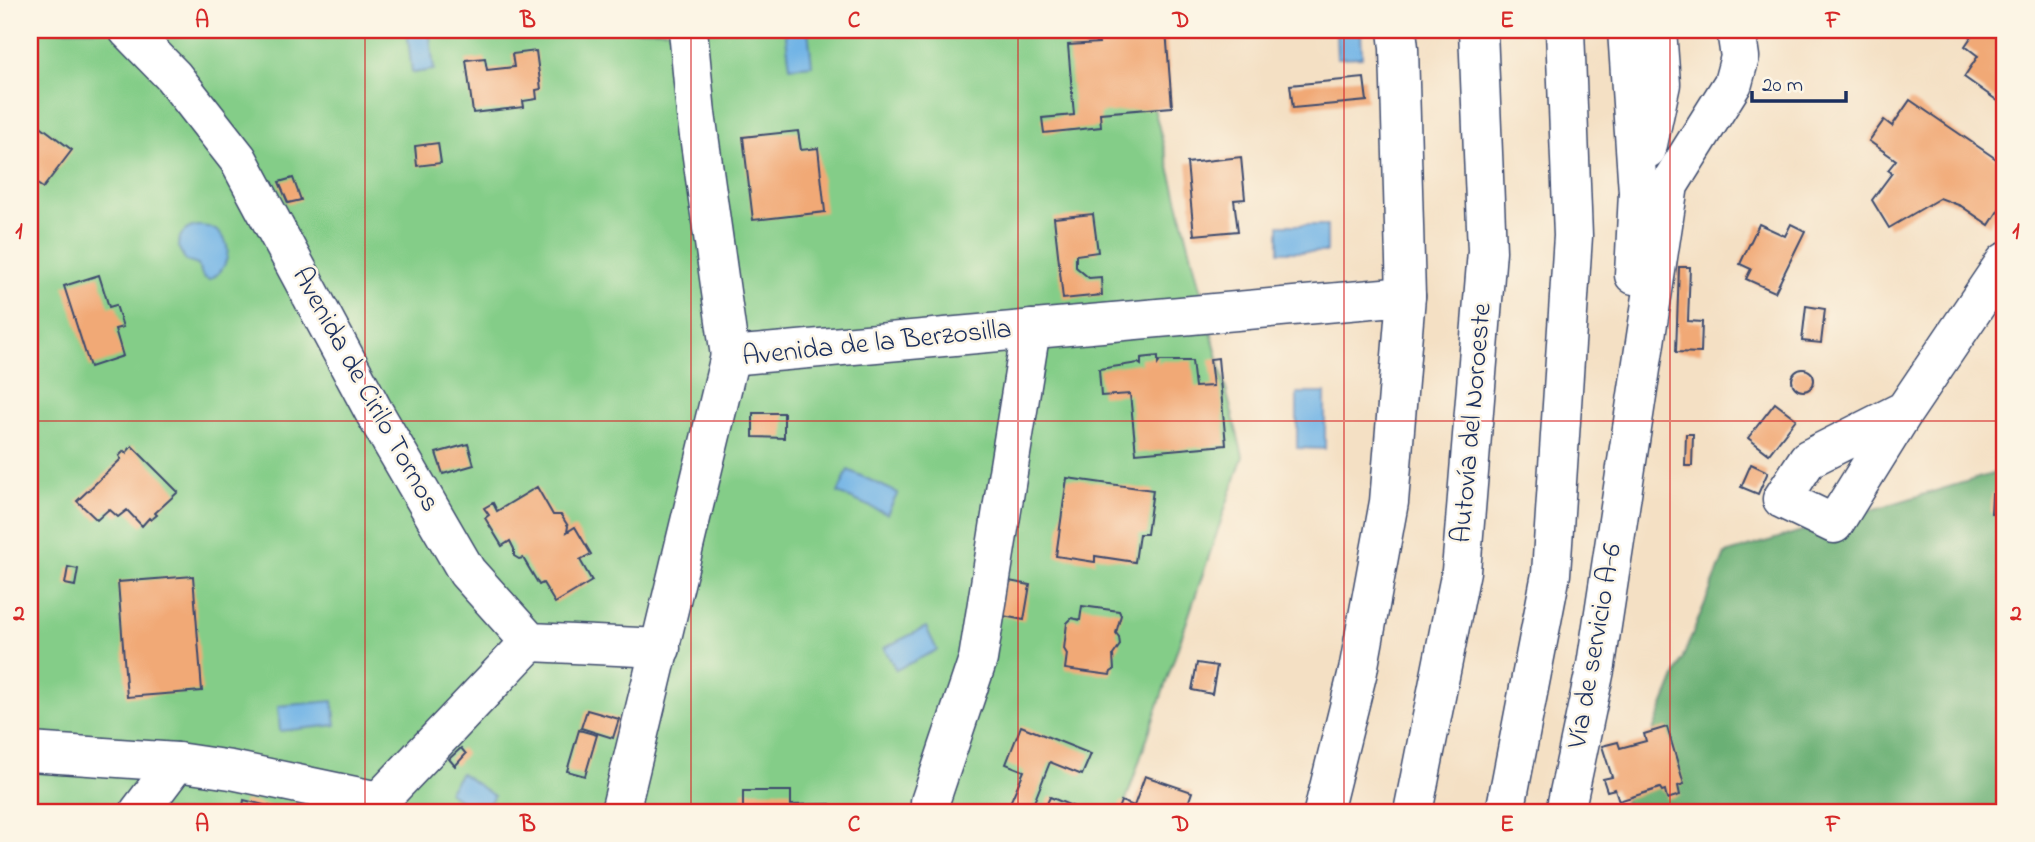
<svg xmlns="http://www.w3.org/2000/svg" width="2035" height="842" viewBox="0 0 2035 842" font-family="'Indie Flower',sans-serif">
	<style>
		.green { fill: #84cd88; stroke: #507e73; stroke-width: 2 }
		.forest { fill: #6bb074; stroke: #437069; stroke-width: 2 }
		.water { fill: #71b4e6; stroke: #4672a2; stroke-width: 2 }
		.building { fill: #f1a976 }
		.lines { fill: none; stroke-linecap: round; stroke-linejoin: round }
		.minor-casing { stroke: #3c4a6d; stroke-width: 41 }
		.highway-casing { stroke: #3c4a6d; stroke-width: 41 }
		.minor { stroke: #fff; stroke-width: 38 }
		.highway { stroke: #fff; stroke-width: 38 }
		.grid { fill: none; stroke: #d62828; stroke-width: 2; stroke-opacity: 0.55 }
		.labels { text-anchor: middle; dominant-baseline: central; stroke-width: 5; stroke-linejoin: round; paint-order: stroke }
		.street-label { font-size: 28px; fill: #1b2f5e; stroke: #fcf5e5 }
		.neatline { fill: none; stroke: #d62828; stroke-width: 2.5 }
		.grid-label { font-size: 23px; text-anchor: middle; font-weight: bold; fill: #d62828 }
	</style>
	<rect width="100%" height="100%" fill="#fcf5e5"/>
	<filter id="ink" filterUnits="userSpaceOnUse"><feTurbulence type="fractalNoise" baseFrequency=".0143" numOctaves="2"/><feDisplacementMap in="SourceGraphic" scale="14" xChannelSelector="R" yChannelSelector="G"/><feConvolveMatrix kernelMatrix="1 2 1 2 8 2 1 2 1" color-interpolation-filters="sRGB"/></filter>
	<filter id="wash" filterUnits="userSpaceOnUse"><feTurbulence type="fractalNoise" baseFrequency=".00686" numOctaves="4" result="noise"/><feDisplacementMap in="SourceGraphic" scale="28" xChannelSelector="R" yChannelSelector="G"/><feGaussianBlur stdDeviation="1.57" result="paint"/><feColorMatrix in="noise" values="0 0 0 0 0 0 0 0 0 0 0 0 0 0 0 0 0 1.4 0 .05"/><feComposite in="paint" operator="in"/></filter>
	<g filter="url(#wash)">
		<rect width="100%" height="100%" fill="#f4e0c4"/>
		<polygon class="green" points="30,30 1134,30 1243,456 1122,812 30,812"/>
		<polygon class="forest" points="2005,470 2005,812 1620,812 1725,554"/>
		<g class="water">
			<polygon points="407,30 429,30 434,70 412,73"/>
			<polygon points="785,30 808,30 812,65 790,67"/>
			<polygon points="1336,30 1361,30 1362,57 1337,58"/>
			<rect x="1279" y="225" width="48" height="27"/>
			<path d="M198 226C232 225 238 265 209 280L203 277 198 265 186 261 178 247C178 235 186 227 198 226Z"/>
			<polygon points="1297,393 1325,393 1325,449 1297,448"/>
			<polygon points="848,470 898,493 887,514 838,493"/>
			<polygon points="926,627 937,650 896,670 884,648"/>
			<polygon points="333,701 336,725 280,731 278,706"/>
			<polygon points="461,773 494,796 483,812 478,812 448,792"/>
		</g>
		<g id="blocks">
			<g class="building">
				<polygon points="1166,30 1172,107 1100,113 1101,127 1044,133 1042,118 1074,115 1068,45 1099,43 1098,36"/>
				<polygon points="1976,30 2005,30 2005,106 1964,77 1978,56 1965,46"/>
				<polygon points="536,51 541,89 536,90 537,99 523,101 524,107 473,113 466,60 485,58 487,70 514,67 512,54"/>
				<polygon points="1364,78 1367,101 1293,108 1290,85"/>
				<polygon points="1910,100 2005,165 2005,200 1989,225 1961,206 1940,198 1889,228 1872,200 1892,173 1888,170 1896,160 1869,141 1884,120 1892,126"/>
				<polygon points="30,118 72,150 43,188 30,179"/>
				<polygon points="798,131 801,150 818,148 825,212 753,220 743,137"/>
				<polygon points="438,143 441,163 417,166 415,146"/>
				<polygon points="1241,157 1245,199 1234,200 1238,231 1194,235 1187,163"/>
				<polygon points="293,178 301,200 288,203 279,182"/>
				<polygon points="1093,214 1098,252 1076,255 1076,267 1089,278 1101,277 1102,295 1063,299 1054,218"/>
				<polygon points="1759,224 1785,236 1791,224 1805,231 1775,292 1746,279 1751,269 1740,264"/>
				<polygon points="1679,267 1690,267 1688,321 1702,322 1701,353 1676,352"/>
				<polygon points="99,275 109,307 116,305 123,327 115,329 123,356 90,367 64,286"/>
				<polygon points="1806,306 1825,309 1821,343 1802,341"/>
				<polygon points="1158,356 1158,364 1160,361 1192,361 1195,387 1213,386 1210,359 1218,358 1226,445 1136,453 1130,394 1101,396 1099,369 1138,363 1141,365 1141,358"/>
				<circle cx="1803" cy="380" r="11"/>
				<polygon points="1775,403 1796,419 1769,454 1748,438"/>
				<polygon points="753,413 784,413 784,438 753,437"/>
				<polygon points="1686,434 1693,434 1692,466 1685,466"/>
				<polygon points="468,444 474,465 443,474 436,453"/>
				<polygon points="132,446 178,492 155,513 157,515 151,520 149,518 142,526 127,510 118,517 109,509 97,520 77,501 121,459 119,456 124,451 126,453"/>
				<polygon points="1751,464 1768,472 1758,494 1741,487"/>
				<polygon points="1067,478 1153,490 1147,534 1139,534 1135,562 1095,556 1095,562 1056,556"/>
				<polygon points="537,487 553,515 561,515 568,526 567,532 575,527 591,554 580,560 592,581 555,603 543,583 539,585 523,558 519,559 514,556 514,549 510,541 502,546 485,518 489,515 484,508 493,503 497,511"/>
				<polygon points="1992,494 2005,494 2005,514 1991,513"/>
				<polygon points="2003,518 2005,518 2005,559 2000,558"/>
				<polygon points="68,567 78,569 75,586 65,584"/>
				<polygon points="193,576 202,691 127,697 118,582"/>
				<polygon points="1004,580 1030,585 1024,620 998,615"/>
				<polygon points="1082,606 1119,611 1121,615 1116,633 1119,637 1120,645 1113,655 1114,670 1111,672 1110,675 1065,669 1067,654 1064,649 1067,623 1072,618 1080,620"/>
				<polygon points="1197,663 1217,666 1212,694 1192,690"/>
				<polygon points="587,710 619,719 613,738 581,728"/>
				<polygon points="1021,726 1091,754 1082,775 1050,762 1031,810 1038,812 1006,812 1024,771 1006,764"/>
				<polygon points="1667,727 1684,784 1678,786 1680,795 1667,799 1665,790 1662,791 1660,788 1619,801 1615,789 1607,791 1603,779 1612,777 1602,746 1618,742 1620,748 1646,741 1644,734"/>
				<polygon points="579,730 597,735 585,776 567,771"/>
				<polygon points="461,748 466,754 455,766 449,759"/>
				<polygon points="1145,776 1192,792 1185,812 1117,812 1121,801 1134,806"/>
				<polygon points="743,791 791,791 791,805 830,804 831,812 743,812"/>
				<polygon points="1050,797 1086,812 1043,812"/>
				<polygon points="244,800 272,807 271,812 242,812"/>
			</g>
		</g>
	</g>
	<g filter="url(#ink)">
		<use href="#blocks" fill-opacity="0" stroke="#3c4a6d" stroke-width="2"/>
		<g class="lines">
			<defs>
				<g id="minor">
					<polyline points="128,30 173,76 238,159 374,412 467,572 530,642 661,648"/>
					<polyline points="688,30 696,114 730,356"/>
					<polyline points="1627,30 1638,192 1634,275"/>
					<polyline points="1647,149 1661,84 1657,30"/>
					<polyline points="1905,410 1808,459 1782,499 1834,524 1905,410 2005,262"/>
					<polyline points="30,752 177,762 231,770 379,801 530,642"/>
					<polyline points="930,802 978,659 1031,329"/>
					<polyline points="139,812 177,762"/>
					<polyline points="620,812 730,356 1406,296"/>
					<polyline points="1323,812 1358,671 1389,502 1406,296 1399,48 1397,30"/>
					<polyline points="1565,812 1596,665 1669,185 1733,83 1740,57 1736,30"/>
				</g>
				<g id="highway">
					<polyline points="1413,812 1461,571 1487,251 1478,30"/>
					<polyline points="1505,812 1551,574 1573,236 1565,30"/>
				</g>
			</defs>
			<use href="#minor" class="minor-casing"/>
			<use href="#highway" class="highway-casing"/>
			<use href="#minor" class="minor"/>
			<use href="#highway" class="highway"/>
		</g>
	</g>
	<path class="grid" d="M365 30V812M691 30V812M1018 30V812M1344 30V812M1670 30V812M30 421H2005"/>
	<g class="labels">
		<g class="street-label">
			<text transform="translate(877 344) rotate(-6)">Avenida de la Berzosilla</text>
			<text transform="translate(365 390) rotate(61)">Avenida de Cirilo Tornos</text>
			<text transform="translate(1473 423) rotate(-85)">Autovía del Noroeste</text>
			<text transform="translate(1596 646) rotate(-80)">Vía de servicio A-6</text>
		</g>
	</g>
	<rect width="2035" height="842" fill="none" stroke="#fcf5e5" stroke-width="77"/>
	<path d="M1752 91v10h94v-10" fill="none" stroke="#1b2f5e" stroke-width="3.5"/>
	<text x="1762" y="91" font-size="21" fill="#1b2f5e" stroke="#fcf5e5" stroke-width="5" paint-order="stroke">20 m</text>
	<rect x="38" y="38" width="1958" height="766" class="neatline"/>
	<g class="grid-label">
		<text x="202" y="27">A</text>
		<text x="528" y="27">B</text>
		<text x="854" y="27">C</text>
		<text x="1181" y="27">D</text>
		<text x="1507" y="27">E</text>
		<text x="1833" y="27">F</text>
		<text x="19" y="238">1</text>
		<text x="2016" y="238">1</text>
		<text x="19" y="620">2</text>
		<text x="2016" y="620">2</text>
		<text x="202" y="831">A</text>
		<text x="528" y="831">B</text>
		<text x="854" y="831">C</text>
		<text x="1181" y="831">D</text>
		<text x="1507" y="831">E</text>
		<text x="1833" y="831">F</text>
	</g>
</svg>
